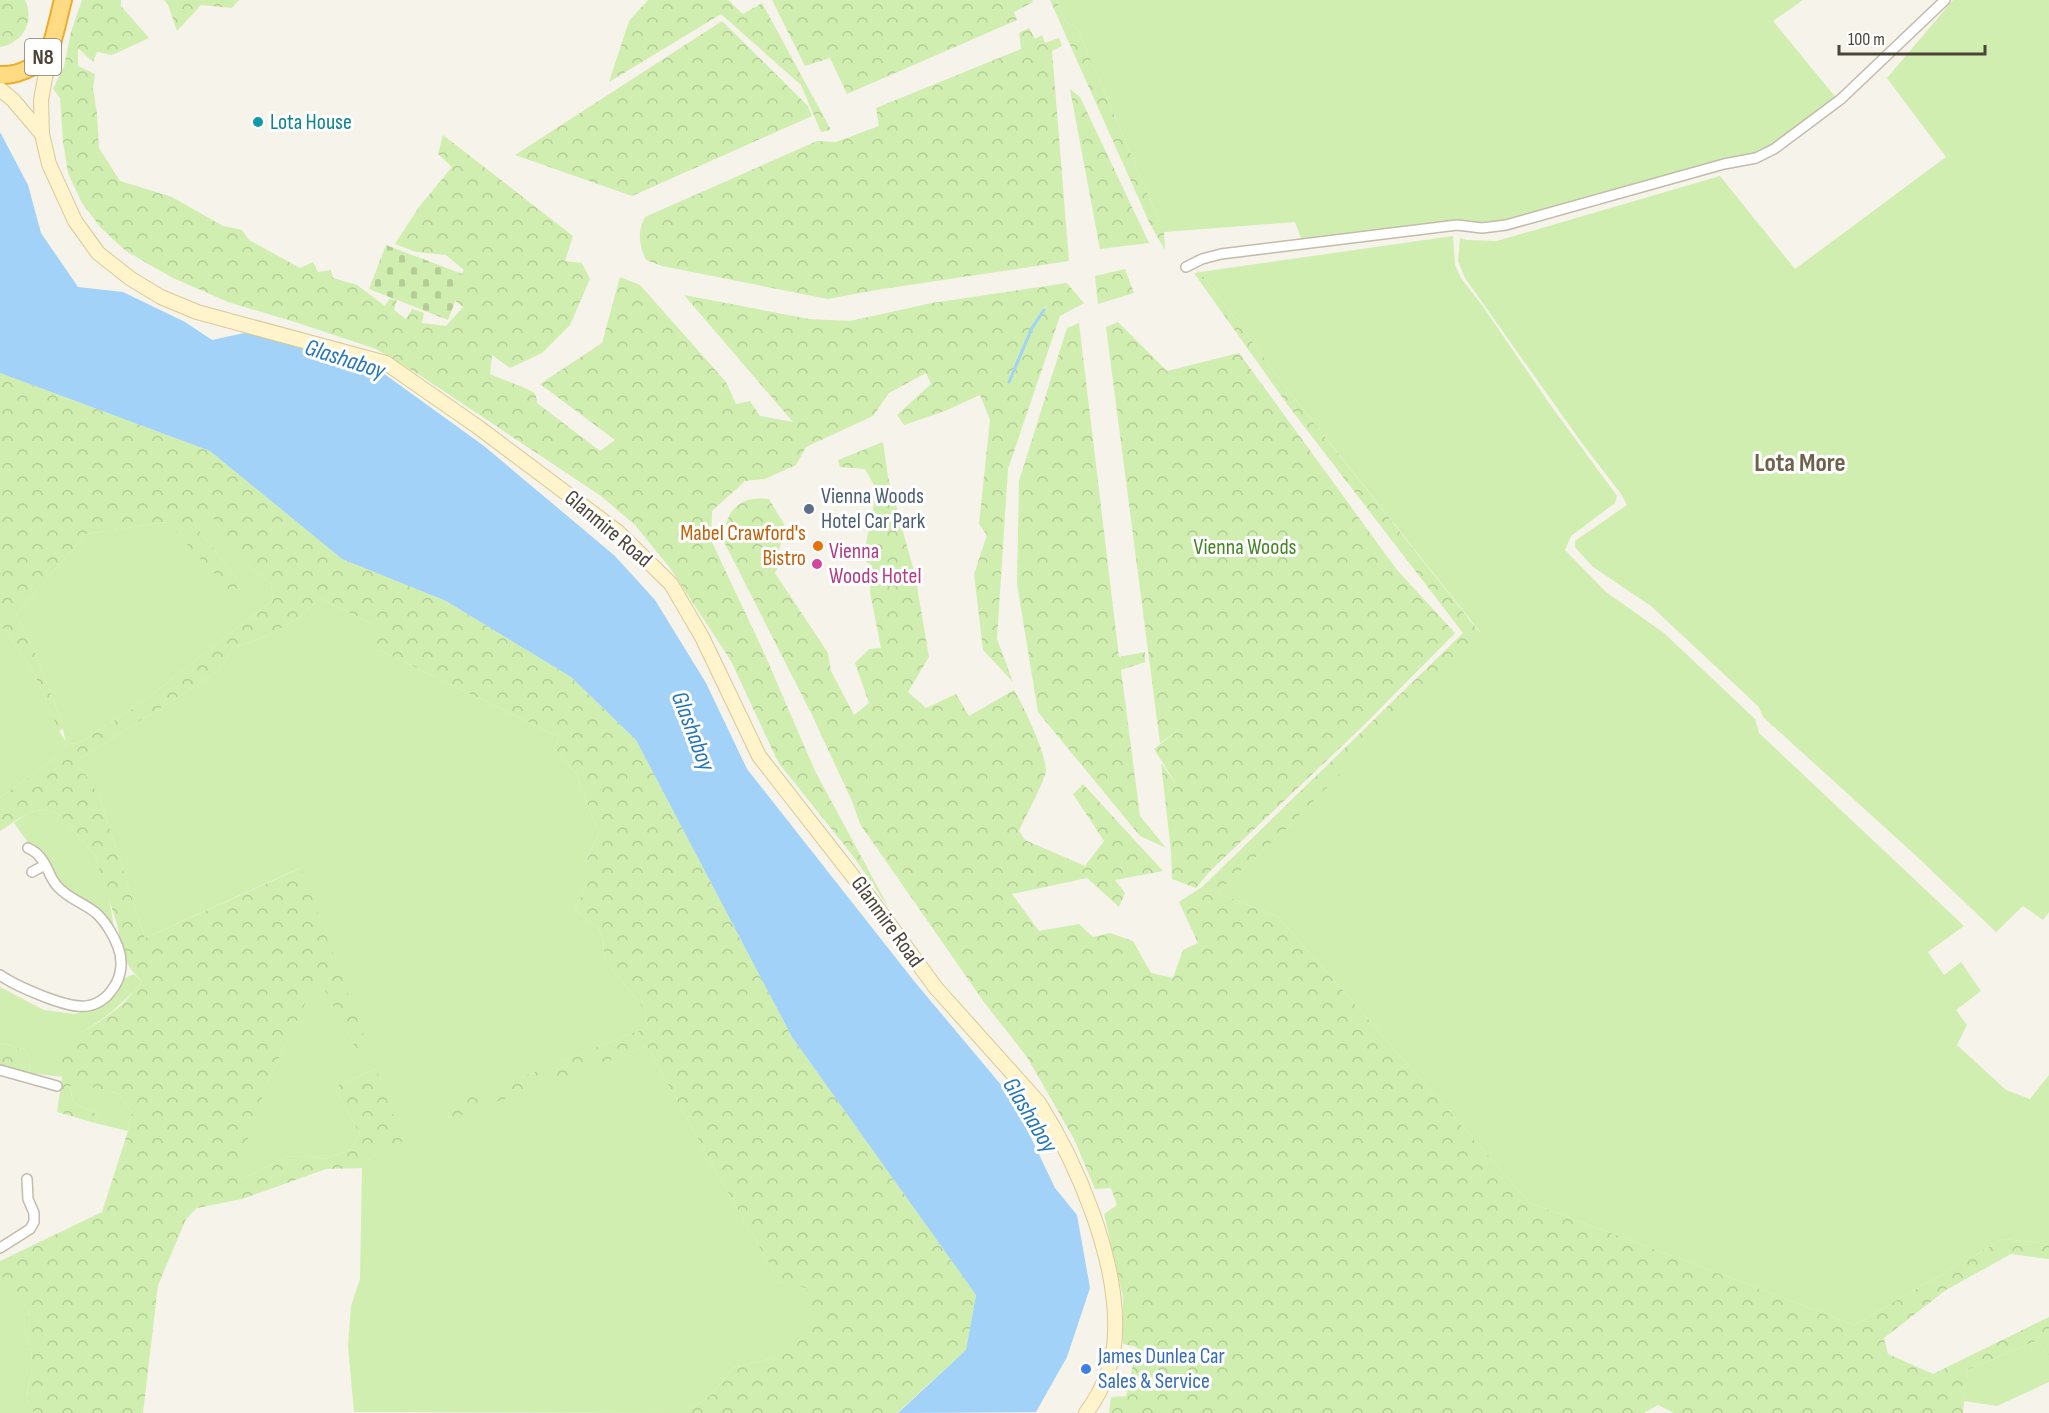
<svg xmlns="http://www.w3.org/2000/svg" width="2049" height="1413" viewBox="0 0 2049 1413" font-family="'Sofia Sans Condensed',sans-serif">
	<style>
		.green { fill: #d0eeaf }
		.forest { fill: url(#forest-crowns) }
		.cemetery { fill: url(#cemetery-stones) }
		.water { fill: #a2d2f7 }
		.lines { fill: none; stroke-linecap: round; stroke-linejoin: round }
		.stream { stroke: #a2d2f7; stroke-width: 3 }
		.minor-casing { stroke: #c3bbab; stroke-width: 12 }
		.secondary-casing { stroke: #dac996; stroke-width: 16 }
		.trunk-casing { stroke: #ecac2e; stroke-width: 20 }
		.minor { stroke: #fff; stroke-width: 9 }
		.secondary { stroke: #fff4cb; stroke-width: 14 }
		.trunk { stroke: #ffdc83; stroke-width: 16 }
		.culture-dot { fill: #0f9aa8; stroke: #fff; stroke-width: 2 }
		.service-dot { fill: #5c6f8a; stroke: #fff; stroke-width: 2 }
		.food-dot { fill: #e8710a; stroke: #fff; stroke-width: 2 }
		.hotel-dot { fill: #d1479c; stroke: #fff; stroke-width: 2 }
		.shop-dot { fill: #3f7fe0; stroke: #fff; stroke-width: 2 }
		.labels { text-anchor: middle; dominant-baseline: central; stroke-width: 6; stroke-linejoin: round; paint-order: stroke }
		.shield { fill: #fff; stroke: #817c73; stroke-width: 1.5 }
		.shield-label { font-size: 21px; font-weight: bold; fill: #4b4437 }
		.culture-label { font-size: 22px; fill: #0d838f; stroke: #fff; text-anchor: start }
		.service-label { font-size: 22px; fill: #4e5e75; stroke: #fff; text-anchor: start }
		.street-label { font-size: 22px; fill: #4b4437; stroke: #fff }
		.food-label { font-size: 22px; fill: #c56008; stroke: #fff; text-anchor: end }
		.park-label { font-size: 22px; fill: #458423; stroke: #fff }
		.hotel-label { font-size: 22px; fill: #b23c85; stroke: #fff; text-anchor: start }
		.shop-label { font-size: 22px; fill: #366cbe; stroke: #fff; text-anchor: start }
		.water-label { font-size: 24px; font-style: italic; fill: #2376ba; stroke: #fff }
		.quarter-label { font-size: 26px; font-weight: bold; fill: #6f624d; stroke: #fff }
	</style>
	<defs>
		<pattern id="forest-crowns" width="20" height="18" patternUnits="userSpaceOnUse" patternTransform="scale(1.5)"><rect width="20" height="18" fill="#d0eeaf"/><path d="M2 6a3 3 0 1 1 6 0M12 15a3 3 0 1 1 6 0" fill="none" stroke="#b4cd97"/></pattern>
		<pattern id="cemetery-stones" width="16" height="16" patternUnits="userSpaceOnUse" patternTransform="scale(1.5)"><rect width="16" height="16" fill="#d0eeaf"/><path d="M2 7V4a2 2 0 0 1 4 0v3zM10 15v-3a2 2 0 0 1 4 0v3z" fill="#b4cd97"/></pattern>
	</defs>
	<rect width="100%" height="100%" fill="#f6f3ea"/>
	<g class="green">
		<polygon points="1056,0 1803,0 1773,21 1837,99 1762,155 1483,229 1456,224 1302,241 1295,222 1164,232 1077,28 1066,22"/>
		<polygon points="1953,0 2049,0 2049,912 2043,920 2023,906 1996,932 1912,852 1763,717 1759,707 1651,606 1593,567 1575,547 1575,541 1627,505 1621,494 1579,439 1465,278 1458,261 1460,238 1467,240 1497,241 1720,176 1795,269 1946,157 1887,78"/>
		<polygon points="1453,236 1455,265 1461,278 1484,308 1549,403 1617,496 1615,503 1571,536 1565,550 1606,592 1664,633 1755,719 1759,733 1964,926 1928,952 1944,975 1961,962 1981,991 1956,1010 1967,1025 1957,1045 2006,1090 2030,1099 2049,1075 2049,1244 2003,1239 1854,1325 1686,1261 1530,1203 1277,916 1217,893 1284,831 1480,632 1284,385 1200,272"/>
		<polygon points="209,512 250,567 271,584 273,600 137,706 79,743 67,744 53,759 0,798 0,624 32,668 59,731 66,742 60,718 35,652 16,614 86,534 167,522 240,583 195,525"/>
		<path d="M320 598 374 625 380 650 559 737 554 749 576 773 599 834 587 858V884L575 910 598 928 603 939 605 960 644 1009 648 1027 447 1107 449 1118 647 1046 718 1175 780 1282 807 1287 814 1330 773 1358 733 1368 710 1396 683 1413 354 1412 348 1346 351 1306 360 1279 362 1168 375 1154 376 1069 334 1087 360 1134 351 1149 326 1159 309 1156 286 1157 241 1180 234 1175 269 1078 318 976 355 1047 371 1057 300 868 145 938 99 796 70 771 80 759 220 670 232 648C268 638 293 625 320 598Z"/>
		<polygon points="49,809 61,816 95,856 109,898 115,934 66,895 14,823 29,812"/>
		<path d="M134 974 142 982C120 1007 103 1020 75 1036L63 1071V1077L30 1073 29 1059 26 1050 0 1043V987L44 1010 75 1014 99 1005 118 993 123 979Z"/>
		<polygon points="70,1085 97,1088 119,1094 132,1112 128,1131 95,1123 99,1115 73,1102"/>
		<path d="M4 1276 30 1312 24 1325C28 1338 33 1353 32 1367 31 1387 21 1392 34 1413H0V1278Z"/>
		<polygon points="2036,1341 2049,1355 2049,1382 1997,1406 1964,1401 1967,1370"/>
	</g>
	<g class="forest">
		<path d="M0 0H25C35 21 23 43 0 47Z"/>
		<path d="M82 0H121V6L149 38 112 55 97 52 93 62 78 48V66L95 74 93 88 97 114 99 148 120 181 172 197 223 226 242 230 249 240 300 268 313 262 318 272 331 270 333 278 357 285 385 306 389 299 397 300 394 310 406 319 412 309 424 313 422 323 446 326 463 307 449 296 464 270 446 255 416 252 395 244 419 207 452 167 438 154 443 135 573 236 565 261 582 263 590 279 570 325 542 353 510 368 492 355 490 374C498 378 533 390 535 394 536 395 537 402 537 403L600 451 615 440 540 384 602 343 620 277 640 285 726 382 736 404 750 401 760 416 793 422 684 295 809 319 850 321 932 303 1067 283 1084 303 1060 316 1008 469 997 639 1013 682 983 650 974 574 987 535 979 524 990 420 980 395 945 411 904 425 897 415 931 384 926 373 889 393 873 416 806 447 796 465 765 479 745 481 712 511 711 540 765 655 815 771 889 908 853 856 778 762 731 661 670 568 635 525 601 496 418 374 376 349 298 323 228 302 173 278 126 251 101 228 82 203 68 173 63 141 60 98 53 89 64 66 71 32Z"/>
		<polygon points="164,0 239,0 232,8 201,5 177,31 168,5"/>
		<polygon points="648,0 728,0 743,14 762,3 831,130 821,132 801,85 721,14 609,82 629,21"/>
		<polygon points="772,0 1032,0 1033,2 1014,12 1017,20 847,94 830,58 805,66"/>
		<polygon points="1050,0 1056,0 1066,22 1077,28 1164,232 1165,250 1150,224"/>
		<polygon points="722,21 808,106 812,116 632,196 515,155"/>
		<path d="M1029 28 1035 39 1042 35 1045 43 1059 38 1062 46 1052 51 1069 261 876 290 828 299 662 266 646 260C639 244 637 233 645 217L817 141 836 142 879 126 876 108 1021 49 1019 33Z"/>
		<polygon points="1070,89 1080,97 1149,243 1100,249"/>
		<polygon points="1125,269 1134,293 1098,304 1095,276"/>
		<path d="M1200 272 1284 385 1480 633 1284 831 1217 893 1277 916 1530 1203 1686 1261 1854 1325 2003 1239 2049 1244V1259L2011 1254 1946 1290 1884 1338 1888 1354 1933 1374 2049 1317V1355L2036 1341 1967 1370 1963 1413H1674L1658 1405 1644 1413H1109L1111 1397 1126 1396 1137 1347 1123 1344V1297L1104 1214 1117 1205 1111 1188 1095 1189 1074 1139 1027 1057 984 1002 860 824 852 801 812 715 722 538C728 511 737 495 769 499L784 524 782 529 778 533 781 544 778 552 781 560 775 573 828 653 831 671 854 715 869 703 855 663 869 649 881 648 870 592 872 566 863 558 876 494 874 485 865 469 840 467 838 460 883 442 888 477 915 575 929 657 908 692 926 708 956 694 969 716 1014 690C1024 707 1045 751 1046 770 1046 779 1024 819 1019 831L1025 840 1085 866 1104 841 1073 794 1083 784 1163 871 1115 880 1125 893 1119 907 1087 878 1012 894 1039 931 1079 924 1093 937 1110 933 1133 941 1151 973 1173 978 1183 950 1198 943 1179 902 1202 887 1463 633 1287 404 1194 273Z"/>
		<polygon points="1118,322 1167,371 1239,353 1397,570 1455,633 1362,727 1210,871 1196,888 1172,879 1171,851 1161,763 1178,787 1154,749 1180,729 1160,743 1106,327"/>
		<polygon points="1079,323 1119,657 1145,652 1145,662 1121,670 1140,816 1166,848 1140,836 1038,712 1017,584 1019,481 1067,328"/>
		<path d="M0 373 210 451 342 559 446 601 571 677 636 740 792 1037 976 1295 966 1350 897 1413H683L710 1396 733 1368 773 1358 782 1335 813 1330 807 1288 780 1282 718 1175 647 1046 450 1119 446 1107 648 1027 644 1009 605 960 603 939 598 928 575 910 587 884V859L599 834 576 773 554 749 559 737 380 650 373 640 374 625 320 598C293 625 268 638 232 648L220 670 80 759 71 771 85 774 99 796 145 938 301 868 372 1058 355 1047 318 977 269 1078 235 1175 241 1180 286 1157 309 1156 326 1159 351 1149 360 1134 334 1087 376 1069 403 1141 375 1154 362 1168 326 1169 242 1199 197 1208 186 1219 158 1285 143 1413H34C21 1393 31 1387 32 1367 33 1353 28 1338 24 1325L30 1312 4 1277 0 1278V1261L102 1212 128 1131 132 1112 119 1094 97 1088 70 1086 73 1102 99 1115 95 1123 57 1112 63 1071 53 1054 75 1036 99 1022 122 1005 142 982 130 968 124 957 117 924 95 856 61 816 49 809 29 812 0 831V798L53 759 67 744 79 743 137 706 273 600 271 584 250 567 209 513 195 525 240 583 233 594 167 522 86 534 16 614 35 652 60 718 63 728 59 732 32 668 0 624Z"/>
		<polygon points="0,1043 26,1050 29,1059 30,1073 0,1068"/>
	</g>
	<polygon class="cemetery" points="386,245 465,275 448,320 369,289"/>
	<polygon class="water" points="0,132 28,185 41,233 78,287 123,292 185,322 212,340 249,332 383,373 484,446 615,556 655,600 706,683 747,769 914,981 1012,1098 1055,1188 1077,1215 1090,1288 1067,1357 1036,1412 898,1413 966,1350 976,1295 792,1037 636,740 571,677 446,601 342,559 210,451 0,373"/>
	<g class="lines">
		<polyline class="stream" points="1009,382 1032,328 1044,310"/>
		<defs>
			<g id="minor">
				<polyline points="1186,267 1202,259 1221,254 1457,225 1482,228 1506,225 1724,164 1756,158 1774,149 1841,99 1945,0"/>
				<polyline points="32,872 45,865"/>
				<path d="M0 975C14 985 30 991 45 997 72 1007 96 1015 114 987 122 975 123 960 118 947 114 936 105 921 96 913 84 903 69 899 58 887 49 878 48 865 39 856 37 853 32 850 28 848"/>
				<polyline points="0,1070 57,1086"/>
				<polyline points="0,1248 30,1229 34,1222 34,1213 28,1199 27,1179"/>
			</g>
			<g id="secondary">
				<path d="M50 51 41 100 42 134 49 164 75 221 98 253 131 279 161 297 197 312 386 363 478 427 618 532 671 584 702 637 759 756 873 902 936 988 1039 1103C1077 1163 1118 1259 1115 1332 1115 1361 1103 1390 1086 1413"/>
				<polyline points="0,89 13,100 42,134"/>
			</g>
			<path id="trunk" d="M0 75C18 76 44 65 51 46 56 31 59 15 63 0"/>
		</defs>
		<use href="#minor" class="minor-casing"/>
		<use href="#secondary" class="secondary-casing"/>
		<use href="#trunk" class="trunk-casing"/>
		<use href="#minor" class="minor"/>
		<use href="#secondary" class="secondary"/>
		<use href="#trunk" class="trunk"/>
	</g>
	<circle class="culture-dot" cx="258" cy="122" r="6"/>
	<circle class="service-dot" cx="809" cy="509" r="6"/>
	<circle class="food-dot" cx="818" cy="546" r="6"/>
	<circle class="hotel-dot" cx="817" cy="564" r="6"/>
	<circle class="shop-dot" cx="1086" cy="1369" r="6"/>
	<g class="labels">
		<rect class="shield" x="25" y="39" width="36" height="36" rx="4.5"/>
		<g class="shield-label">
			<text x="43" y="57">N8</text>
		</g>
		<g class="culture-label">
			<text x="270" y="122">Lota House</text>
		</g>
		<g class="service-label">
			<text x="821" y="496">Vienna Woods<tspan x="821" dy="25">Hotel Car Park</tspan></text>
		</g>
		<g class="street-label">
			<text transform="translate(608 529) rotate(40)">Glanmire Road</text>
			<text transform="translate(887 922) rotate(54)">Glanmire Road</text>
		</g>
		<g class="food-label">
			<text x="806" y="533">Mabel Crawford's<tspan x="806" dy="25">Bistro</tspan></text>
		</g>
		<g class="park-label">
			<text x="1245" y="547">Vienna Woods</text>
		</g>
		<g class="hotel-label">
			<text x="829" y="551">Vienna<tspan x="829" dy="25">Woods Hotel</tspan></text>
		</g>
		<g class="shop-label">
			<text x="1098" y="1356">James Dunlea Car<tspan x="1098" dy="25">Sales &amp; Service</tspan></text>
		</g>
		<g class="water-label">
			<text transform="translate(345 359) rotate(18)">Glashaboy</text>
			<text transform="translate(693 731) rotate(69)">Glashaboy</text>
			<text transform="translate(1030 1115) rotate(59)">Glashaboy</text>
		</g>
		<g class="quarter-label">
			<text x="1800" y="463">Lota More</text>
		</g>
	</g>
	<path d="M1839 45v9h146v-9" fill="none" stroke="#4b4437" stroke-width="3"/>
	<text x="1848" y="45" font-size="18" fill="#4b4437" stroke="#ffffff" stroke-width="4.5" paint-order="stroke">100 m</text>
</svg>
